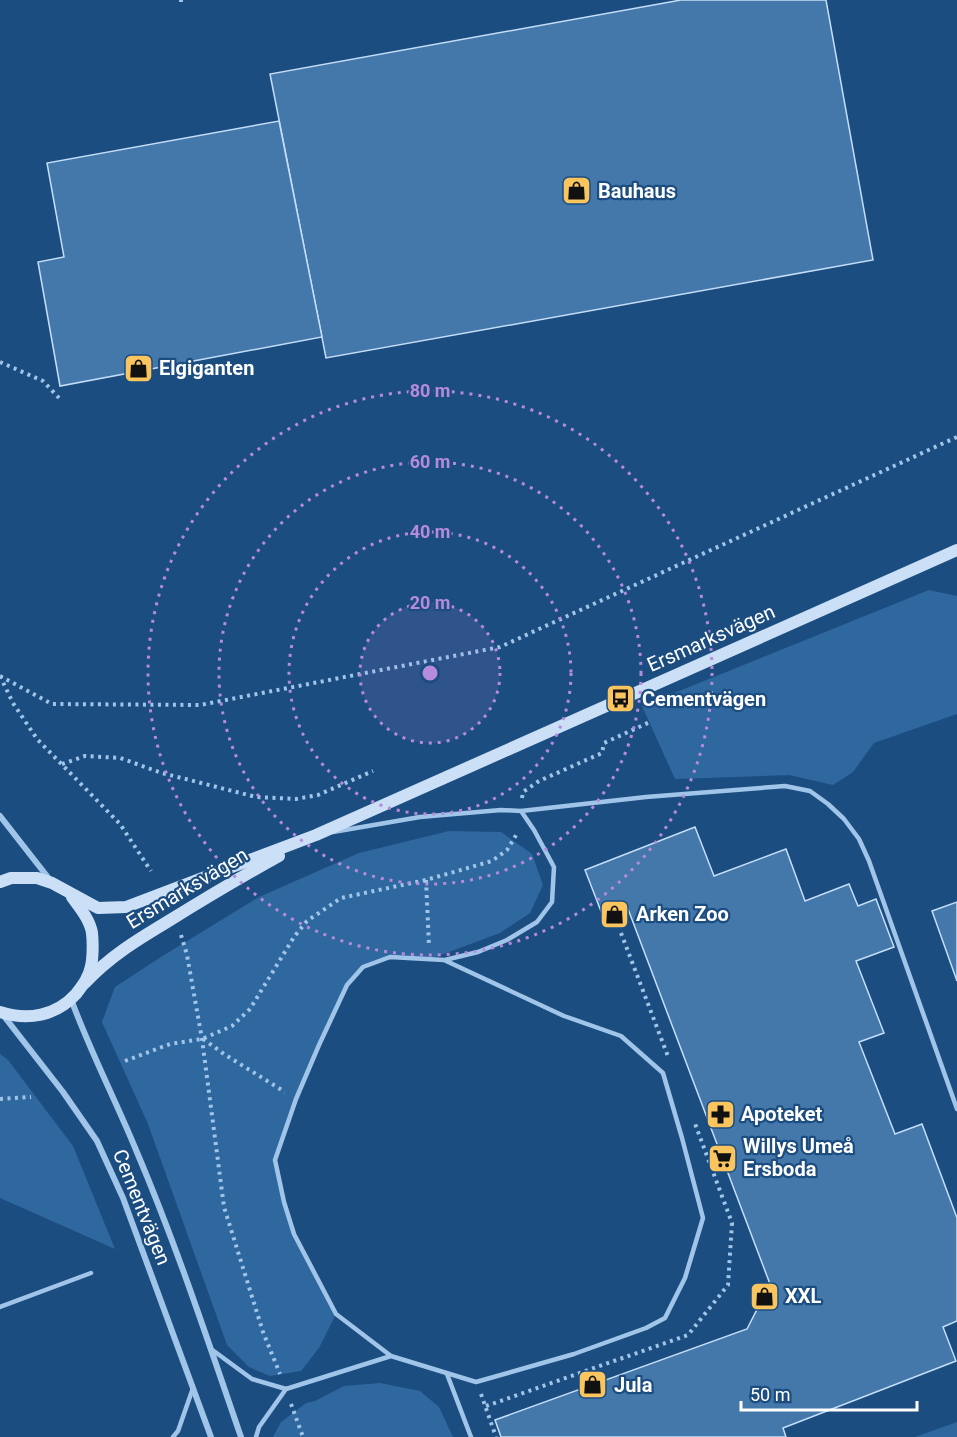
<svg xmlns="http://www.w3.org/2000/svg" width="957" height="1437" viewBox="0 0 957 1437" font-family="Roboto,sans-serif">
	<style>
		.green { fill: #2f679f }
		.building { fill: #47a; stroke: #c4def7; stroke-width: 1.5 }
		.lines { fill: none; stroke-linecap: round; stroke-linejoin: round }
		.path { stroke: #a0c5e9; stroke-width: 4; stroke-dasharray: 3 4.5; stroke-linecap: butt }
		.service { stroke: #a0c5e9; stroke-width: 4.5 }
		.minor { stroke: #a0c5e9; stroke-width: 6 }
		.secondary { stroke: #cbe0f7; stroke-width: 12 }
		.ring { fill: none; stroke: #b68bdc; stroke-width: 3; stroke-dasharray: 3 6 }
		.labels { text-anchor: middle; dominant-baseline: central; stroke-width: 4.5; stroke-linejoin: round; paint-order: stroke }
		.poi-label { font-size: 20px; font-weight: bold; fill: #fff; stroke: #1c4d80; text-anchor: start }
		.street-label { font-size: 20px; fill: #fff; stroke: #1c4d80 }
		.centre { fill: #b68bdc; stroke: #1c4d80; stroke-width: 3 }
		.ring-label { font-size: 18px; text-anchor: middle; font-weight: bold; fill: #b68bdc; stroke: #1c4d80; stroke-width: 4.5; stroke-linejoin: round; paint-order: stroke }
	</style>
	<rect width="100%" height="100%" fill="#1c4d80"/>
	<g class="green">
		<polygon points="929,590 957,596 957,714 874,743 853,772 833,785 789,775 675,779 642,706"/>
		<polygon points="449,831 501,832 532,854 543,885 530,913 500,933 430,959 390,957 363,967 347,985 319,1045 275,1160 294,1234 336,1314 319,1348 301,1371 270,1376 249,1367 227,1345 148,1124 102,1022 115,987 161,957 259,897 359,853"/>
		<polygon points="0,1054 8,1060 73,1146 115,1249 0,1198"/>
		<polygon points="380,1383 420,1391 439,1407 453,1437 273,1437 281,1422 306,1403 315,1401 344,1386"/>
		<polygon points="957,1422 957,1437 915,1437"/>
	</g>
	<g class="building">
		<polygon points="681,0 826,0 873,260 326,358 270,74"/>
		<polygon points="279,121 322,337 60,386 38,262 64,257 47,163"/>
		<polygon points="695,827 714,876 786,849 805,901 849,884 858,906 876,899 894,947 856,961 884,1033 859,1042 895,1134 922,1124 957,1218 957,1321 943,1327 956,1361 783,1428 786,1437 501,1437 495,1420 747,1329 770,1284 628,909 604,919 585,870"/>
		<polygon points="957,902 957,981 932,911"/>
	</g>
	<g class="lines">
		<g class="path">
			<polyline points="181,2 181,0"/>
			<polyline points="0,362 43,381 59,398"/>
			<polyline points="0,676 52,704 200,705 500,647 957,437"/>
			<polyline points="0,676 13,703 37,739 120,824 151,871"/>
			<polyline points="62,764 85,756 120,758 162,773 256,797 296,799 318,795 373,771"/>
			<polyline points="522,798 523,792 539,781 602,753 604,743 650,722"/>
			<polyline points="426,880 429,946"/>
			<polyline points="621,933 669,1059"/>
			<polyline points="181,935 187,955 202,1039 224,1207 263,1332 280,1374"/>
			<polyline points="203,1039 224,1054 285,1092"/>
			<polyline points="125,1061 170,1044 202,1039 232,1026 250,1009 294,937 307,921 341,898 426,880 492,861 507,850 518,832"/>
			<polyline points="0,1099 31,1097"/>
			<polyline points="481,1394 496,1437"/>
			<polyline points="291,1404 303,1437"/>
			<polyline points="486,1406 688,1335 728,1285 732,1223 694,1121"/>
		</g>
		<g class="service">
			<polyline points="521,811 646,797 785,786 810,791 828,804 844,819 859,839 869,861 957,1109"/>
			<polyline points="333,832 420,817 501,810 521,811 534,830 554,867 552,902 537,922 507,940 478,952 445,960"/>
			<polyline points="0,1307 91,1273"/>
			<polyline points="211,1349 252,1379 286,1389 391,1356 476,1382 574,1354 646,1328 665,1318 685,1278 703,1218 682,1138 663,1073 621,1036 564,1016 444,960 390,957 363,967 347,985 319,1045 296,1099 275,1160 284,1202 294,1234 336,1314 391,1356"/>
			<polyline points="447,1374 471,1437"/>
			<polyline points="173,1437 178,1431 193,1388"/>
			<polyline points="256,1437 259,1427 286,1389"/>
		</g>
		<g class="minor">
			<polyline points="0,816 50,880"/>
			<path d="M71 999C90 1051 115 1099 136 1150 176 1244 208 1341 241 1437"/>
			<polyline points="3,1015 63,1092 97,1141 123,1198 211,1437"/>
		</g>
		<g class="secondary">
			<polyline points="0,882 11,878 37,878 52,883 98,908 126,907 316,835 957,550"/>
			<path d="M85 983C109 957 137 940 167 922 204 899 241 877 279 856"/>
			<path d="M0 1012C28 1021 56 1016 76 994 83 985 89 977 91 966 93 958 93 941 92 933 90 920 80 908 72 897"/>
		</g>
	</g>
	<circle cx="430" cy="673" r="70" fill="#b68bdc" fill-opacity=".12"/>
	<g class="ring">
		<circle cx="430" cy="673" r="70"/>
		<circle cx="430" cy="673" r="141"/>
		<circle cx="430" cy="673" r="211"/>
		<circle cx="430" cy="673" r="282"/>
	</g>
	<defs>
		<symbol id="shop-square" viewBox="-11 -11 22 22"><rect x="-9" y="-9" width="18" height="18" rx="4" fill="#fac45e" stroke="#1c4d80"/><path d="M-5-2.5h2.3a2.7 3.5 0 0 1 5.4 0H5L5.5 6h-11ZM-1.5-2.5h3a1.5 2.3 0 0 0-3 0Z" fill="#111"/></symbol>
		<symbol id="bus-square" viewBox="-11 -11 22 22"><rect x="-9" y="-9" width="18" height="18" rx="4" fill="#fac45e" stroke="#1c4d80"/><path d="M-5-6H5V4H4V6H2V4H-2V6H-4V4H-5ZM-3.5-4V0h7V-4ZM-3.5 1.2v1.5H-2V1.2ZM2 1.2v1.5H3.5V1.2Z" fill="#111"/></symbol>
		<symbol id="pharmacy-square" viewBox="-11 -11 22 22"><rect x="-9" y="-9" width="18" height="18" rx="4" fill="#fac45e" stroke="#1c4d80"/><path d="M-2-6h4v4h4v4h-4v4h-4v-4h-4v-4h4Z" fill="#111"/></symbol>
		<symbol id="supermarket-square" viewBox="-11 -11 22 22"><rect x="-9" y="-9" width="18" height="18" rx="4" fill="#fac45e" stroke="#1c4d80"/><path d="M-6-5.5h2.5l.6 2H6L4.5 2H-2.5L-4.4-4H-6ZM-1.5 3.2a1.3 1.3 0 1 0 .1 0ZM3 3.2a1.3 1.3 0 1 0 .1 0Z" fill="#111"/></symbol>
	</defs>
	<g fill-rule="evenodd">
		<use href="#shop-square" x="560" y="174" width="33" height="33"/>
		<use href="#shop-square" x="122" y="352" width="33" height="33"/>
		<use href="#bus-square" x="604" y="682" width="33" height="33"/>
		<use href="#shop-square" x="598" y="898" width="33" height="33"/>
		<use href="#pharmacy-square" x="704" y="1098" width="33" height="33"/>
		<use href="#supermarket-square" x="706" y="1142" width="33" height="33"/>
		<use href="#shop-square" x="748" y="1280" width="33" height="33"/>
		<use href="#shop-square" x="576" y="1368" width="33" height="33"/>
	</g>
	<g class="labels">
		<g class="poi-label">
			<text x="598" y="191">Bauhaus</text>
			<text x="159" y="368">Elgiganten</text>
			<text x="642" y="699">Cementvägen</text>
			<text x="636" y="914">Arken Zoo</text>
			<text x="741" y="1114">Apoteket</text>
			<text x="743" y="1146">Willys Umeå<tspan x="743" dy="23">Ersboda</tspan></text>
			<text x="785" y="1296">XXL</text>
			<text x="614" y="1385">Jula</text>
		</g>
		<g class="street-label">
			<text transform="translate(711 638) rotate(-24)">Ersmarksvägen</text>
			<text transform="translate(187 888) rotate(-31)">Ersmarksvägen</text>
			<text transform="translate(142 1207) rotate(68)">Cementvägen</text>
		</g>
	</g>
	<circle cx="430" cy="673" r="9" class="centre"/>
	<g class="ring-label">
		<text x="430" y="397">80 m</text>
		<text x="430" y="468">60 m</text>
		<text x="430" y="538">40 m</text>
		<text x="430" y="609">20 m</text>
	</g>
	<path d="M741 1401v9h176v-9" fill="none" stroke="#ffffff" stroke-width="3"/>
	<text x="750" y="1401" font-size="18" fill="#ffffff" stroke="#1c4d80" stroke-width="4.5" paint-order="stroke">50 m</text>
</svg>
